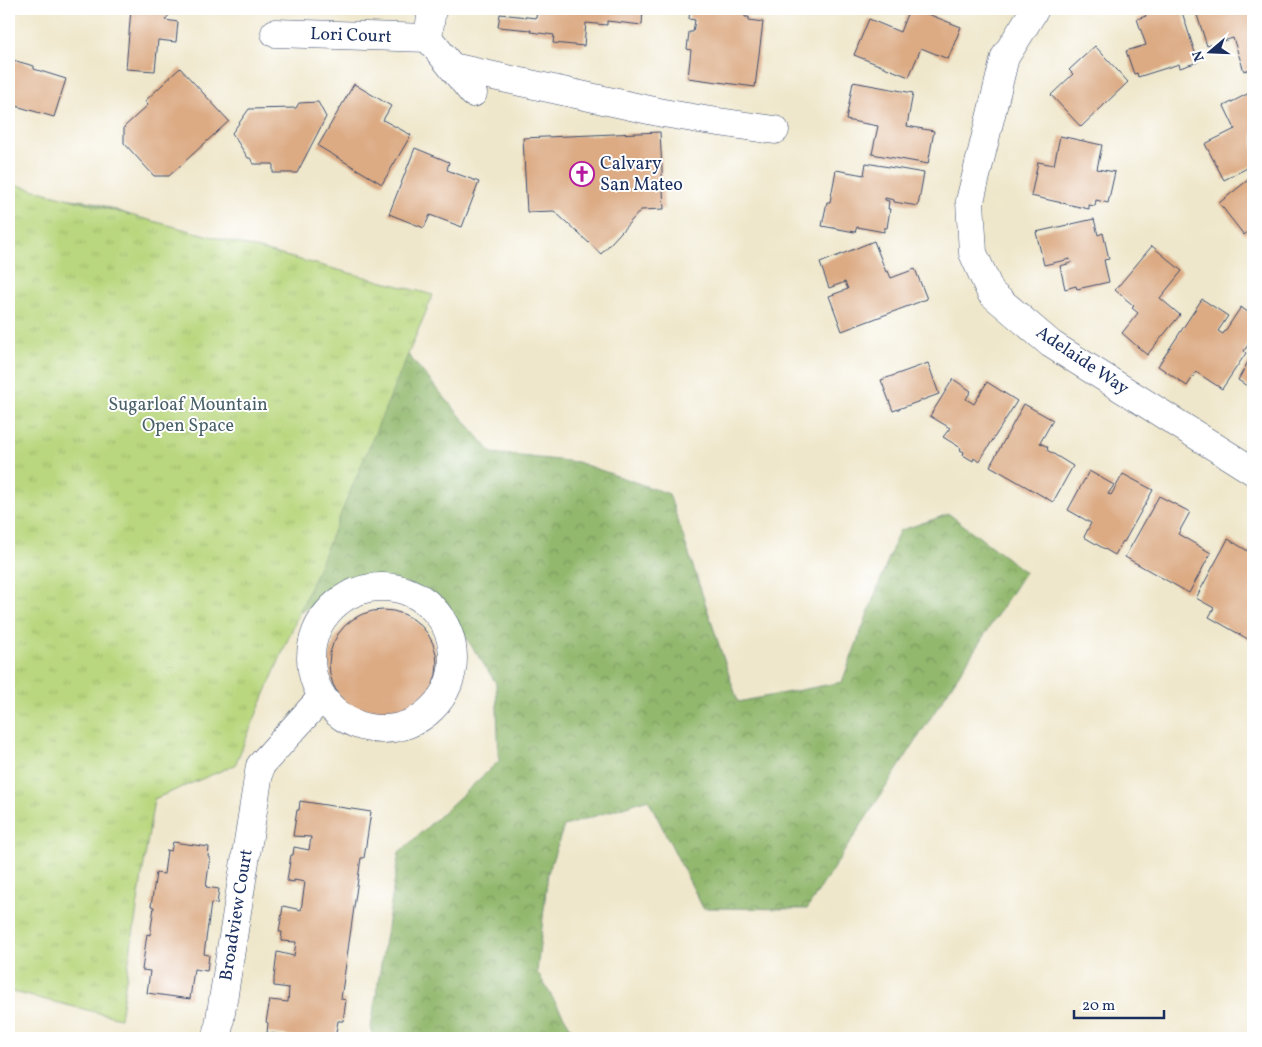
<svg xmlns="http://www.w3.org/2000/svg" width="1262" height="1047" viewBox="0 0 1262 1047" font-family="Vollkorn,serif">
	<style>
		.forest { fill: url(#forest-crowns); stroke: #567466 }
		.park { fill: url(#park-tufts); stroke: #6a836e }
		.building { fill: #dcab84 }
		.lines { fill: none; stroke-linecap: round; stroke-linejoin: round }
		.minor-casing { stroke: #3b4b6e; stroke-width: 29 }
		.minor { stroke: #fff; stroke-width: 28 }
		.labels { text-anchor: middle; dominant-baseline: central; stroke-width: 4; stroke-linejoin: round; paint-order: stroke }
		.street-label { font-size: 18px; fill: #1b2f5e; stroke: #fff }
		.poi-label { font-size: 18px; fill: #1b2f5e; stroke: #fff; text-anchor: start }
		.park-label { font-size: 18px; fill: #4a6168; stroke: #fff }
	</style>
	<defs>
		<pattern id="forest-crowns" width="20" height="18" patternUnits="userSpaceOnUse" patternTransform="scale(1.25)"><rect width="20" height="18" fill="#92b86d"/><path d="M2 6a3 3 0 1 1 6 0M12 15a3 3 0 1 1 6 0" fill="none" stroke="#76965d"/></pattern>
		<pattern id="park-tufts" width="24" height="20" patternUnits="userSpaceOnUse" patternTransform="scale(1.25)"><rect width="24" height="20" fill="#b9d77e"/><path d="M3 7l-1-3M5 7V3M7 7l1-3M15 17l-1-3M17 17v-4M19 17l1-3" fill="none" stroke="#9eb96f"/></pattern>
	</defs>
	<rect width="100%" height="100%" fill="#fff"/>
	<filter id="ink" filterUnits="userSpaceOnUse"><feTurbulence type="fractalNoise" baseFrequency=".02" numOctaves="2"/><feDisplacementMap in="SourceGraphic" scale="10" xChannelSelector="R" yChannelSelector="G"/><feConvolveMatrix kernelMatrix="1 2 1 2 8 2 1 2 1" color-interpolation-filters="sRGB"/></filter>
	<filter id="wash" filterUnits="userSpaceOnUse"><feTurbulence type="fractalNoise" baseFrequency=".0096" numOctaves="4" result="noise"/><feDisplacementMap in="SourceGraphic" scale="20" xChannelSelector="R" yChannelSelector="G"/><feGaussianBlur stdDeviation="1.12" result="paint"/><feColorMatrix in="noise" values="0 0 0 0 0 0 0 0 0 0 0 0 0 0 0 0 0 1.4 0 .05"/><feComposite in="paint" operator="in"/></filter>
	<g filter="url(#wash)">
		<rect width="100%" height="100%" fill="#efe7cb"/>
		<polygon class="forest" points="9,191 93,202 212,244 362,301 492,453 577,462 669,494 738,702 842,682 899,531 949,514 1025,572 807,909 703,908 648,799 564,826 548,873 537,972 577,1038 374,1038 371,1027 399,853 499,761 496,683 445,606 407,583 365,584 273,623"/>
		<polygon class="park" points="9,183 433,295 235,765 154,799 120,1018 9,991"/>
		<g id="blocks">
			<g class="building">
				<polygon points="131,9 174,9 165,20 178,22 176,42 158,40 155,71 126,69"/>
				<polygon points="537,9 552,10 643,9 642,25 607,21 607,25 586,23 584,46 553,43 554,35 531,32 531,30 498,27 500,14 536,18"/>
				<polygon points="690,9 745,10 745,17 749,17 749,20 763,22 755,87 688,78 691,50 687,49 689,32 693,32 695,20 689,19"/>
				<polygon points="909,9 915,9 961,27 948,59 921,48 909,77 854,55 869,19 900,32"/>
				<polygon points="1161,9 1181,9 1198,62 1180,68 1179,64 1138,77 1137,73 1134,74 1126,51 1146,45 1137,19 1146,16 1145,14"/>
				<polygon points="1195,9 1232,9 1233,10 1240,9 1241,11 1253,9 1253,68 1244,71 1233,38 1207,46"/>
				<polygon points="1095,46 1128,82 1081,127 1051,95 1073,74 1069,70"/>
				<polygon points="9,59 34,66 34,69 66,79 54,117 9,104"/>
				<polygon points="180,68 229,121 169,176 154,176 124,143 124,127 148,105 145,101"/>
				<polygon points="853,82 913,93 907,126 934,131 928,164 872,154 878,126 846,120"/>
				<polygon points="354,84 391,106 383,120 411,135 382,184 318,146"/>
				<polygon points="1253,91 1253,165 1224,180 1205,144 1235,129 1224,106"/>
				<polygon points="318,102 326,117 297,173 273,173 273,164 254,164 250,158 248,158 232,133 249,109 296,108 299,103"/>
				<polygon points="660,132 664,209 641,210 601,254 554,211 527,212 523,138"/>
				<polygon points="1060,136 1102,145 1097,169 1115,172 1108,203 1096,200 1095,206 1089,205 1089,209 1031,196 1038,162 1054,165"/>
				<polygon points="415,148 449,162 447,170 479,182 462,227 430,215 424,228 389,214"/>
				<polygon points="866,163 924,173 918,206 894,202 894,200 885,198 885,200 889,201 888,209 890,209 887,228 884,228 884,232 857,227 855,232 822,226 827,202 830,202 836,170 864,175"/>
				<polygon points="1253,176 1253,228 1244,235 1219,203"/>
				<polygon points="1094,219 1098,235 1103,233 1109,259 1104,260 1109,282 1077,289 1076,286 1065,289 1060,266 1071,263 1070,259 1044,265 1036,232"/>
				<polygon points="874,241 886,272 888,271 891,278 915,269 927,299 842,331 829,296 848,289 845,282 829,288 820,263"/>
				<polygon points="1152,246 1182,271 1160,298 1180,315 1147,355 1122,333 1138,313 1132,308 1134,306 1115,290"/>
				<polygon points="1202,299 1228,316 1218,331 1223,334 1241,307 1253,316 1253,337 1244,351 1246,353 1222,389 1196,372 1187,386 1158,366"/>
				<polygon points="1253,353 1253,390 1238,380"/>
				<polygon points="928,363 939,394 893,411 881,380"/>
				<polygon points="953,379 971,391 966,399 974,404 987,382 1017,401 979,462 974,458 973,461 963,455 964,452 960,450 961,448 943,437 950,428 930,416"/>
				<polygon points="1024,404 1053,420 1040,443 1048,447 1047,450 1073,466 1053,502 990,466"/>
				<polygon points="1089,471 1114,485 1108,494 1111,495 1123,474 1153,490 1124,542 1123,541 1115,555 1084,537 1091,523 1068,510"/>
				<polygon points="1159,496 1190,512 1178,534 1211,553 1189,593 1125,557"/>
				<polygon points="1228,539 1253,554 1253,642 1209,617 1214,608 1196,598"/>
				<circle cx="383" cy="664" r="54"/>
				<polygon points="300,801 371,812 364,858 361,858 341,999 346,1000 343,1021 338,1021 335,1038 306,1038 267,1033 268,1023 266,1022 270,1000 288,1002 289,988 274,986 274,978 277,952 294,956 296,942 281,941 282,932 279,932 283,906 301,910 305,882 294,880 294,882 287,881 291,855 293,855 294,847 309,850 311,837 293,836 297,810 299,810"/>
				<polygon points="173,842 209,847 208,857 210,857 206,887 219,889 217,904 211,903 204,954 209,955 207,971 194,969 190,999 147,993 150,971 142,970 147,934 150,935 154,907 151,906 156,873 164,874 167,850 171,851"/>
			</g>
		</g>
	</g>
	<g filter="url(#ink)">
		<use href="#blocks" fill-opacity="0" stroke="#3b4b6e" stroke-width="1"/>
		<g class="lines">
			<defs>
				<g id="minor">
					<polyline points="432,9 428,38 473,93"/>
					<polyline points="1035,9 1005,57 970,201 973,253 991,293 1051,344 1253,471"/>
					<polyline points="275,33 428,38"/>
					<polyline points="452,67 663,113 705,120 775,130"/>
					<circle cx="382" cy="658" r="71"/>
					<polyline points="217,1038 260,766 322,697"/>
				</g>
			</defs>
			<use href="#minor" class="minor-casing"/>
			<use href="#minor" class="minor"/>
		</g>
	</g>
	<defs>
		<symbol id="church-ring" viewBox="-11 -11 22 22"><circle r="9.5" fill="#fff" stroke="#b5179e" stroke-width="1.5"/><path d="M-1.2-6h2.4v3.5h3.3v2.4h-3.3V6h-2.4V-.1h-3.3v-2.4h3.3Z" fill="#b5179e"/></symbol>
	</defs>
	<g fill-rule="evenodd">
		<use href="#church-ring" x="568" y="160" width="28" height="28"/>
	</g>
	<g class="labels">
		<g class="street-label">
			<text transform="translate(351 36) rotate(2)">Lori Court</text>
			<text transform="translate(1082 361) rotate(34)">Adelaide Way</text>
			<text transform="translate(237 915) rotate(-81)">Broadview Court</text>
		</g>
		<g class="poi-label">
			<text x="600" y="164">Calvary<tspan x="600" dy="21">San Mateo</tspan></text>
		</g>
		<g class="park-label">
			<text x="188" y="405">Sugarloaf Mountain<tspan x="188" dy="21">Open Space</tspan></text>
		</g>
	</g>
	<rect width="1262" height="1047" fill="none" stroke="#fff" stroke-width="30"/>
	<g transform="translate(1210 52) rotate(251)" stroke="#ffffff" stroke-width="4" paint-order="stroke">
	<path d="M0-4L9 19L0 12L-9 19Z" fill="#1b2f5e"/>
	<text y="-8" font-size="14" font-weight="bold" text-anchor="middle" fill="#1b2f5e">N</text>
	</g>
	<path d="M1074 1010v8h90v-8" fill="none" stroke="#1b2f5e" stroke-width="2.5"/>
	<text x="1082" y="1010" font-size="15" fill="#1b2f5e" stroke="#ffffff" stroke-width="4" paint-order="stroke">20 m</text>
</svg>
